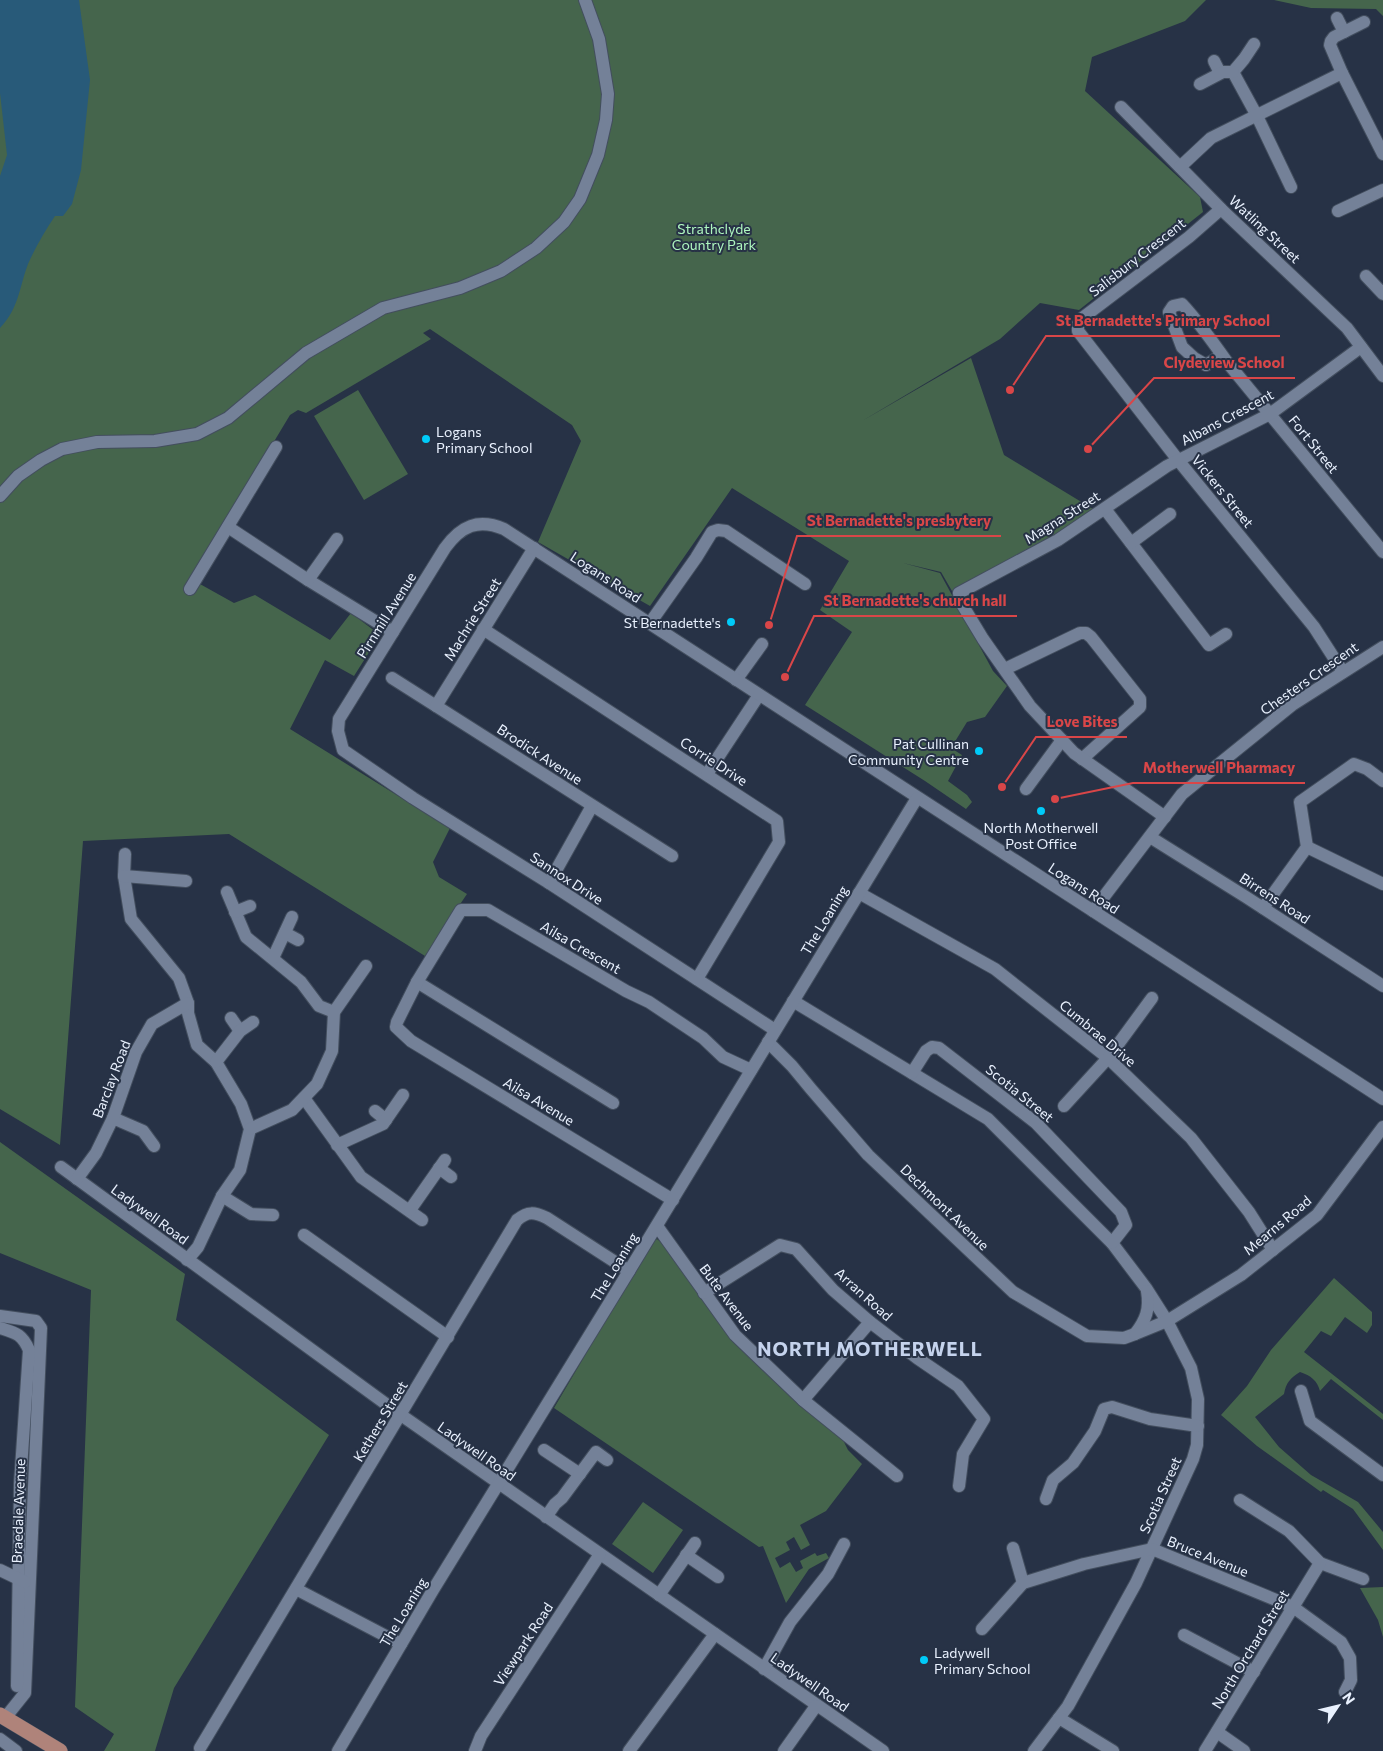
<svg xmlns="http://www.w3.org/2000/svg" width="1383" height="1751" viewBox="0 0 1383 1751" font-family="Commissioner,sans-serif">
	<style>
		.green { fill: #45654c }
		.water { fill: #285a79 }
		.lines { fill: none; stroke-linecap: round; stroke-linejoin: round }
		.minor-casing { stroke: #434e5e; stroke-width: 14 }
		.major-casing { stroke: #434e5e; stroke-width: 16 }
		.minor { stroke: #748198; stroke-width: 12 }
		.major { stroke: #af837a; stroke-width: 15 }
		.poi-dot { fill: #00cbf9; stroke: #273246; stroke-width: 2 }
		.labels { text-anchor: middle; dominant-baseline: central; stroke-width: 4; stroke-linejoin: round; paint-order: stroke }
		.park-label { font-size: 14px; fill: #aef6be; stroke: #273246 }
		.street-label { font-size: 14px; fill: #e9f1fe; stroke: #273246 }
		.poi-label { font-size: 14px; fill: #e9f1fe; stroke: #273246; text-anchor: start }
		.district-label { font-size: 19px; font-weight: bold; letter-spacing: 1px; fill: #c5d3ed; stroke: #273246 }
		.leader { fill: none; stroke: #d94648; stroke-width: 2 }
		.callout-dot { fill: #d94648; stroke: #273246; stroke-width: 2 }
		.callout-label { font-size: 15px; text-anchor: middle; font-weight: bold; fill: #d94648; stroke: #273246; stroke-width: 4; stroke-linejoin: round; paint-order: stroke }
	</style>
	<rect width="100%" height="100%" fill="#273246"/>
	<g class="green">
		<polygon points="0,0 1206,0 1185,21 1092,57 1085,91 1200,197 1203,212 1079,310 1040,303 1000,339 862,421 971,358 1004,455 1093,509 1055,538 1010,564 952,591 941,572 903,563 940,573 993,671 1007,686 985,717 967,722 951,748 962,755 948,781 967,795 972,802 966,809 925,781 805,705 852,632 820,610 849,561 732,488 650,606 538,542 581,441 572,425 430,329 423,333 431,339 306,413 298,410 290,415 191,579 234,603 255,595 330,640 351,613 380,635 354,676 325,660 290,729 450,828 433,862 439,877 467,894 425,956 229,834 83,841 60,1145 0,1109"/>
		<polygon points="1274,0 1383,0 1383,16 1376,9 1311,8"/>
		<polygon points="358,390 408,474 364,500 314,416"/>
		<polygon points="0,1142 185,1274 176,1320 329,1435 174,1688 155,1751 104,1751 114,1734 75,1707 91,1290 0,1253"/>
		<polygon points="657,1239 662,1243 710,1308 843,1440 848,1450 862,1464 826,1511 800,1525 810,1545 801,1550 794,1537 786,1542 790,1550 775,1558 780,1568 790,1562 796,1572 803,1568 800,1561 815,1553 817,1556 826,1553 829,1558 809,1569 786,1603 763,1546 759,1547 554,1408 651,1243"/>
		<path d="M1334 1278 1372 1312V1325L1367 1333 1345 1317 1331 1336 1321 1331 1304 1352 1383 1414V1420L1331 1379 1320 1391C1317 1380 1311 1376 1300 1372 1290 1378 1286 1383 1284 1394L1255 1417 1279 1447 1311 1475 1358 1502 1383 1532V1550L1353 1509 1323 1490 1321 1492 1257 1446 1221 1415 1247 1386 1271 1350Z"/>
		<polygon points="643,1502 683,1530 653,1573 612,1544"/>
		<polygon points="1383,1587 1383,1637 1378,1620 1360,1588"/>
	</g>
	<path class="water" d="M0 0H79L90 80 81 170 72 204 63 216H55C45 231 35 248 28 264 19 288 19 308 0 328V176L7 155 0 93Z"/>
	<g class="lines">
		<defs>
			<g id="minor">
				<polyline points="1337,18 1344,32"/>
				<polyline points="1254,44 1244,59 1233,72 1257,116 1291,187"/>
				<polyline points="1214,61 1220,73"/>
				<polyline points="1342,73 1330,45 1331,41 1334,37 1364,22"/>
				<polyline points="1200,84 1223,72 1233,72"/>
				<polyline points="1121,107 1221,209 1347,328 1383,376"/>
				<polyline points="1180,167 1211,138 1342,73 1383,154"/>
				<polyline points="1221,209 1189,237 1081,319 1078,324 1078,331 1178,460 1314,627 1343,672"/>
				<polyline points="1338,211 1383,190"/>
				<polyline points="1366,276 1383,294"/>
				<path d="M1222 355 1206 365 1194 358 1182 347 1169 312 1173 306 1182 304C1199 322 1213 342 1227 362L1383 552"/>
				<polyline points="0,496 18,476 41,460 62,449 97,442 155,441 197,434 228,418 306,353 383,308 460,288 501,271 536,248 564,222 580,199 598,155 606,120 608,94 599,39 585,0"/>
				<polyline points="1105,509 1209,645 1226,634"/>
				<polyline points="228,527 308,580 393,632"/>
				<polyline points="1131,543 1170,514"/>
				<polyline points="308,580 337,539"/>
				<polyline points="190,589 276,447"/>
				<polyline points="650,623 696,558 712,532 718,530 726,531 805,584"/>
				<polyline points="483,629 777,821 779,842 697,979"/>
				<polyline points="1005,669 1080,633 1086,633 1091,637 1140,699 1140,707 1082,759"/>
				<polyline points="392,678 672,856"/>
				<polyline points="736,680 762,644"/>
				<polyline points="436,706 534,548"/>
				<polyline points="707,774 759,695"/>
				<polyline points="1026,789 1062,740"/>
				<polyline points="1165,817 1074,753 1030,706 983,639 960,601 959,593 1058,540 1167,466 1270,414 1361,347"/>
				<polyline points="1150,837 1246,897 1383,986"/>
				<polyline points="1307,847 1383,884"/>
				<polyline points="125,854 124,876 131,919 179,978 188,1003 188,1013 197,1045 216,1062 241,1104 250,1129 240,1170 222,1196 198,1247 187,1260"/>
				<polyline points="124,876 186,881"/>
				<polyline points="549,883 592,806"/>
				<polyline points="227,892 246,937 301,982 319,1006 334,1012"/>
				<polyline points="859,893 995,969 1108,1058 1191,1138 1249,1212 1273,1250"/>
				<polyline points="1263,908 1307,847 1300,802 1354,764 1367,769 1383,781"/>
				<polyline points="1093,911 1182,794 1292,705 1383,647"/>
				<polyline points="235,912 250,906"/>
				<polyline points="285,933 298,940"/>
				<polyline points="273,958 292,917"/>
				<polyline points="417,982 613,1103"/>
				<polyline points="793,1001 988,1119 1112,1243 1146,1288 1167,1321 1191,1368 1198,1399 1197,1445 1193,1459 1136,1583 1068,1706 1034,1751"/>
				<polyline points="231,1018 240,1031"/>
				<path d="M775 1030 549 883 413 798 343 750 338 731 339 719 445 548C461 526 478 518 504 529L1383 1099"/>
				<polyline points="768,1042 792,1066 811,1089 868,1155 1013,1292 1087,1336 1124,1338 1135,1334 1167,1321 1241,1275 1317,1215 1383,1127"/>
				<polyline points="216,1062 240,1031 253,1022"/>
				<polyline points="912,1073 926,1051 932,1047 939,1048 1036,1123 1121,1212 1126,1225 1112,1243"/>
				<polyline points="304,1098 361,1177 422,1220"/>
				<polyline points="1064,1106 1108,1058 1152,998"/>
				<polyline points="375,1111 386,1120"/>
				<polyline points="113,1118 143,1131 154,1146"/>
				<polyline points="250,1129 292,1110 317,1084 332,1051 334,1012 366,966"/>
				<polyline points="337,1145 383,1124 403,1095"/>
				<polyline points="61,1167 401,1415 883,1751"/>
				<polyline points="439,1168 451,1177"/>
				<polyline points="77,1179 96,1153 113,1118 136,1052 152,1024 188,1003"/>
				<polyline points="222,1196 251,1214 273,1215"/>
				<polyline points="673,1200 411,1041 396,1027 397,1022 417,982 461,910 488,910 626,991 649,1002 703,1038 723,1057 751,1070"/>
				<polyline points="410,1210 445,1160"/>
				<polyline points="657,1226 735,1335 803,1400 897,1476"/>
				<polyline points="304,1235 448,1337"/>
				<polyline points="704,1293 780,1245 796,1249 833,1290 870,1322 917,1358 958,1386 984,1419 963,1454 959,1486"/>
				<polyline points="0,1316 36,1321 41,1328 25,1693 5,1718"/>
				<path d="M0 1328C16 1333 22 1334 29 1350L20 1484 17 1686"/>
				<path d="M1135 1334C1146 1320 1150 1309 1147 1291"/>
				<polyline points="1301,1391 1310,1421 1383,1475"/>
				<polyline points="803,1400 870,1322"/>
				<polyline points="544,1450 580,1474"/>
				<polyline points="1046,1499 1053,1480 1073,1463 1095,1431 1104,1409 1112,1407 1150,1419 1198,1426"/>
				<polyline points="546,1517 555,1504 562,1498 596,1452 607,1460"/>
				<polyline points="1013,1548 1023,1583"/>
				<polyline points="686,1555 718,1577"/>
				<polyline points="1320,1563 1363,1579"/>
				<polyline points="0,1570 25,1582"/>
				<polyline points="296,1589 401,1644"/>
				<polyline points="659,1595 695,1543"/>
				<polyline points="982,1629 1023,1583 1084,1564 1152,1549 1293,1607 1341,1642 1350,1658 1351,1680 1345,1692"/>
				<polyline points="1184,1635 1254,1672"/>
				<polyline points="764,1669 790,1622 828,1574 844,1544"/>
				<polyline points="1059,1718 1113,1751"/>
				<polyline points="1217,1732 1244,1751"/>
				<polyline points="0,1739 16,1751"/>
				<path d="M200 1748 517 1220C528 1211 534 1212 547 1218L629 1271"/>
				<polyline points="338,1751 433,1590 629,1271 917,798"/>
				<polyline points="475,1751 481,1736 600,1554"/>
				<polyline points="629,1751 715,1634"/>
				<polyline points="784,1751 816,1706"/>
				<polyline points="1205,1751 1320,1563 1289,1531 1240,1500"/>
			</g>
			<polyline id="major" points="0,1715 60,1751"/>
		</defs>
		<use href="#minor" class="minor-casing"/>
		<use href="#major" class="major-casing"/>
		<use href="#minor" class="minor"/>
		<use href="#major" class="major"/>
	</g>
	<g class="poi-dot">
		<circle cx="426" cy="439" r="5"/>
		<circle cx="731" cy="622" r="5"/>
		<circle cx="979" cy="751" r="5"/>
		<circle cx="1041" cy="811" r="5"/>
		<circle cx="924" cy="1660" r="5"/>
	</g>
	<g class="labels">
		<g class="park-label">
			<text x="714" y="228">Strathclyde<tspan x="714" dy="16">Country Park</tspan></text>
		</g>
		<g class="street-label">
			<text transform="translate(1265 229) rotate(43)">Watling Street</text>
			<text transform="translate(1137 257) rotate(-38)">Salisbury Crescent</text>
			<text transform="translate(1227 417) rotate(-28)">Albans Crescent</text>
			<text transform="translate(1314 444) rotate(51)">Fort Street</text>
			<text transform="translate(1223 491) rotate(51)">Vickers Street</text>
			<text transform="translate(1062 517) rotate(-32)">Magna Street</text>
			<text transform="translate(606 577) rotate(33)">Logans Road</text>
			<text transform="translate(386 615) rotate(-58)">Pirnmill Avenue</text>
			<text transform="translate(472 619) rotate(-58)">Machrie Street</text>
			<text transform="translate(1309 678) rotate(-35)">Chesters Crescent</text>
			<text transform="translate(540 754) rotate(33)">Brodick Avenue</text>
			<text transform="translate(714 761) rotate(33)">Corrie Drive</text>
			<text transform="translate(567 878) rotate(33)">Sannox Drive</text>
			<text transform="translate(1084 888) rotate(33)">Logans Road</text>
			<text transform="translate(1275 898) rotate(33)">Birrens Road</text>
			<text transform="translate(824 920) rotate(-59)">The Loaning</text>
			<text transform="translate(581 947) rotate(30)">Ailsa Crescent</text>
			<text transform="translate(1098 1033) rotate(40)">Cumbrae Drive</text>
			<text transform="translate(111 1079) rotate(-69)">Barclay Road</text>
			<text transform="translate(1020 1093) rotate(39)">Scotia Street</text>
			<text transform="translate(539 1101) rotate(31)">Ailsa Avenue</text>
			<text transform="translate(945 1207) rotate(44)">Dechmont Avenue</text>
			<text transform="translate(150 1214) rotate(36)">Ladywell Road</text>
			<text transform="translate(1277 1225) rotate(-40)">Mearns Road</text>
			<text transform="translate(614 1267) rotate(-59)">The Loaning</text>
			<text transform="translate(864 1294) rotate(42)">Arran Road</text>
			<text transform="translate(727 1297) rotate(53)">Bute Avenue</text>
			<text transform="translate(380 1421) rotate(-59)">Kethers Street</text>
			<text transform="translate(477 1451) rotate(35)">Ladywell Road</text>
			<text transform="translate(1160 1495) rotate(-66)">Scotia Street</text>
			<text transform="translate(18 1511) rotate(-88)">Braedale Avenue</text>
			<text transform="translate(1208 1556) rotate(22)">Bruce Avenue</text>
			<text transform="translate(403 1612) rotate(-59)">The Loaning</text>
			<text transform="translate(523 1644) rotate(-57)">Viewpark Road</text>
			<text transform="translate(1250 1649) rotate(-59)">North Orchard Street</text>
			<text transform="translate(810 1682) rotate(35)">Ladywell Road</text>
		</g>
		<g class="poi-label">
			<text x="436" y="431">Logans<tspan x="436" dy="16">Primary School</tspan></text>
			<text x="721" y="622" text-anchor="end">St Bernadette's</text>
			<text x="969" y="743" text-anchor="end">Pat Cullinan<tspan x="969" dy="16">Community Centre</tspan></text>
			<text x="1041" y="827" text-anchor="middle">North Motherwell<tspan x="1041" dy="16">Post Office</tspan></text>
			<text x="934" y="1652">Ladywell<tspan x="934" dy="16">Primary School</tspan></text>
		</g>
		<g class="district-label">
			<text x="870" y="1348">NORTH MOTHERWELL</text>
		</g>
	</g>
	<path class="leader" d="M1010 390L1046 336H1280M1088 449L1154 378H1295M769 625L797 536H1001M785 677L814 616H1017M1002 787L1036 737H1127M1055 799L1133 783H1305"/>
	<g class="callout-dot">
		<circle cx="1010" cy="390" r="5"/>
		<circle cx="1088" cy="449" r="5"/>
		<circle cx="769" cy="625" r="5"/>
		<circle cx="785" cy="677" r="5"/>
		<circle cx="1002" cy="787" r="5"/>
		<circle cx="1055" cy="799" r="5"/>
	</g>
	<g class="callout-label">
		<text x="1163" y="326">St Bernadette's Primary School</text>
		<text x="1224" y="368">Clydeview School</text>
		<text x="899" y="526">St Bernadette's presbytery</text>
		<text x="915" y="606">St Bernadette's church hall</text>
		<text x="1082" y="727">Love Bites</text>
		<text x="1219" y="773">Motherwell Pharmacy</text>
	</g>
	<g transform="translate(1338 1706) rotate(55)" stroke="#273246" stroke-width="4" paint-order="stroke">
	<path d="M0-4L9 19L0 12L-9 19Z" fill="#e9f1fe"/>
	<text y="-8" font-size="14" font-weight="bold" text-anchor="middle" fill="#e9f1fe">N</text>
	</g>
</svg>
